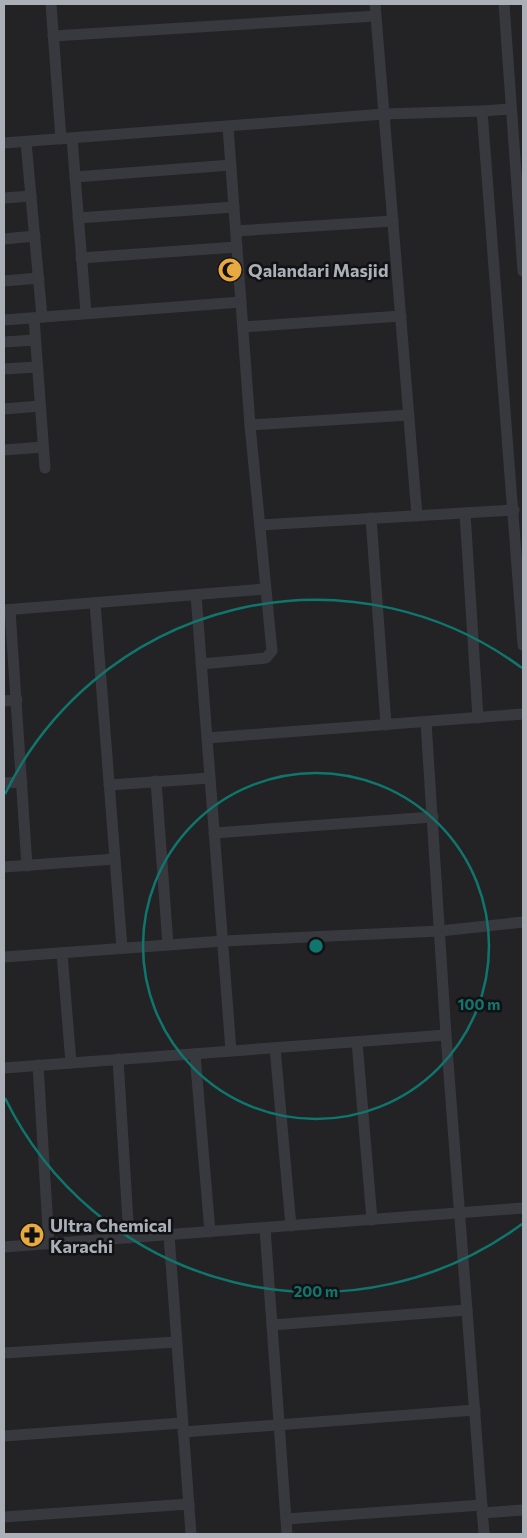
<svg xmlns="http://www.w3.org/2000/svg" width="527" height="1538" viewBox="0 0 527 1538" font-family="Commissioner,sans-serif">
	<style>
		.built { fill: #232326 }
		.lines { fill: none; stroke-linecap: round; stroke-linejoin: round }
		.minor { stroke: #38393e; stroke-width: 11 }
		.ring { fill: none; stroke: #0f766e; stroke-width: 2.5 }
		.labels { text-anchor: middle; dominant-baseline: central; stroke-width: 5; stroke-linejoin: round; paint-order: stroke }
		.poi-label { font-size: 18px; font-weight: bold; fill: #aaafb8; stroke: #121214; text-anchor: start }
		.centre { fill: #0f766e; stroke: #121214; stroke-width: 2.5 }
		.ring-label { font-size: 15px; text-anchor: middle; font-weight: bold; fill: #0f766e; stroke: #121214; stroke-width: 5; stroke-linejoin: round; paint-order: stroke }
	</style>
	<rect width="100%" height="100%" fill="#171719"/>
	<rect class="built" x="4" y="4" width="519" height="1530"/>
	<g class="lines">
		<g class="minor">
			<polyline points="51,4 61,139"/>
			<polyline points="375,4 417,516"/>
			<polyline points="504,4 523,271"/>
			<polyline points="53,36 376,16"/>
			<polyline points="511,109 482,111 523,645"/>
			<polyline points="72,138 86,313"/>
			<polyline points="26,142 42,317"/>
			<polyline points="4,143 384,114 482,111"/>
			<polyline points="75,177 231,165"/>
			<polyline points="4,198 31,196"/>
			<polyline points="78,218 234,207"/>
			<polyline points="236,231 393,221"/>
			<polyline points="4,239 35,236"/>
			<polyline points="81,258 237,247"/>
			<polyline points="4,281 39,278"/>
			<polyline points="34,318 45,468"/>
			<polyline points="4,320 241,302"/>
			<polyline points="243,327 401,316"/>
			<polyline points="4,342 35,340"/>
			<polyline points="4,369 37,367"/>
			<polyline points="4,409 40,406"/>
			<polyline points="250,425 409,415"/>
			<polyline points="4,450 43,447"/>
			<polyline points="465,513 478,718"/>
			<polyline points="371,518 386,725"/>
			<polyline points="260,525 514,510"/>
			<polyline points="196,595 231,1051"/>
			<polyline points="95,603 122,948"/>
			<polyline points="4,610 265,589"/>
			<polyline points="10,610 27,866"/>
			<polyline points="201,664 266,658 272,651 250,425 228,127"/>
			<polyline points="4,701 17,700"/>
			<polyline points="426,722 446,1035 484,1534"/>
			<polyline points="207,738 523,714"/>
			<polyline points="156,781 168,945"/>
			<polyline points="4,783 22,782"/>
			<polyline points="109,785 210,778"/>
			<polyline points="214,833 433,817"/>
			<polyline points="4,867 115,859"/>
			<polyline points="62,953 71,1063"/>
			<polyline points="4,957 223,941 440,931 523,922"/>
			<polyline points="357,1042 372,1220"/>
			<polyline points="275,1048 291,1226"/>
			<polyline points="195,1054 210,1232"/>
			<polyline points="118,1059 129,1238"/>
			<polyline points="38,1065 49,1244"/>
			<polyline points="4,1068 446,1035"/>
			<polyline points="265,1228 287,1534"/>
			<polyline points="169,1235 191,1534"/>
			<polyline points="4,1247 523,1208"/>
			<polyline points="272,1325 467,1310"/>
			<polyline points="4,1353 176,1342"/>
			<polyline points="183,1432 475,1410"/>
			<polyline points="4,1436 182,1423"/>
			<polyline points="482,1513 523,1510"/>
			<polyline points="4,1517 189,1504"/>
			<polyline points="286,1519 482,1505"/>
		</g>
	</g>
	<g class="ring">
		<circle cx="316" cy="946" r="173"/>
		<path d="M522 1224A346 346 0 0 1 5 1098M5 794A346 346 0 0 1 522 668"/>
	</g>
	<defs>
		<symbol id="mosque-disc" viewBox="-11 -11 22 22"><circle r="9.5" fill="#e8a940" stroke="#121214"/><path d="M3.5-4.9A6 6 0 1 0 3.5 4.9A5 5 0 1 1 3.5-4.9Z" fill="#111"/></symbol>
		<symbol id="pharmacy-disc" viewBox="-11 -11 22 22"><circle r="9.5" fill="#e8a940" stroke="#121214"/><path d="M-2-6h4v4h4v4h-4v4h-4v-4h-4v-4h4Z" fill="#111"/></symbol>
	</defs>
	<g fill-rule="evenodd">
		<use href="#mosque-disc" x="216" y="256" width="28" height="28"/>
		<use href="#pharmacy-disc" x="18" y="1221" width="28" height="28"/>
	</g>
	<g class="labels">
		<g class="poi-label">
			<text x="248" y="270">Qalandari Masjid</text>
			<text x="50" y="1225">Ultra Chemical<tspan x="50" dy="21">Karachi</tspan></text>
		</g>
	</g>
	<circle cx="316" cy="946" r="8" class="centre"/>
	<g class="ring-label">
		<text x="479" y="1010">100 m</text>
		<text x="316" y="1297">200 m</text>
	</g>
	<rect width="527" height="1538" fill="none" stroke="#aaafb8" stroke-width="10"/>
</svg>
